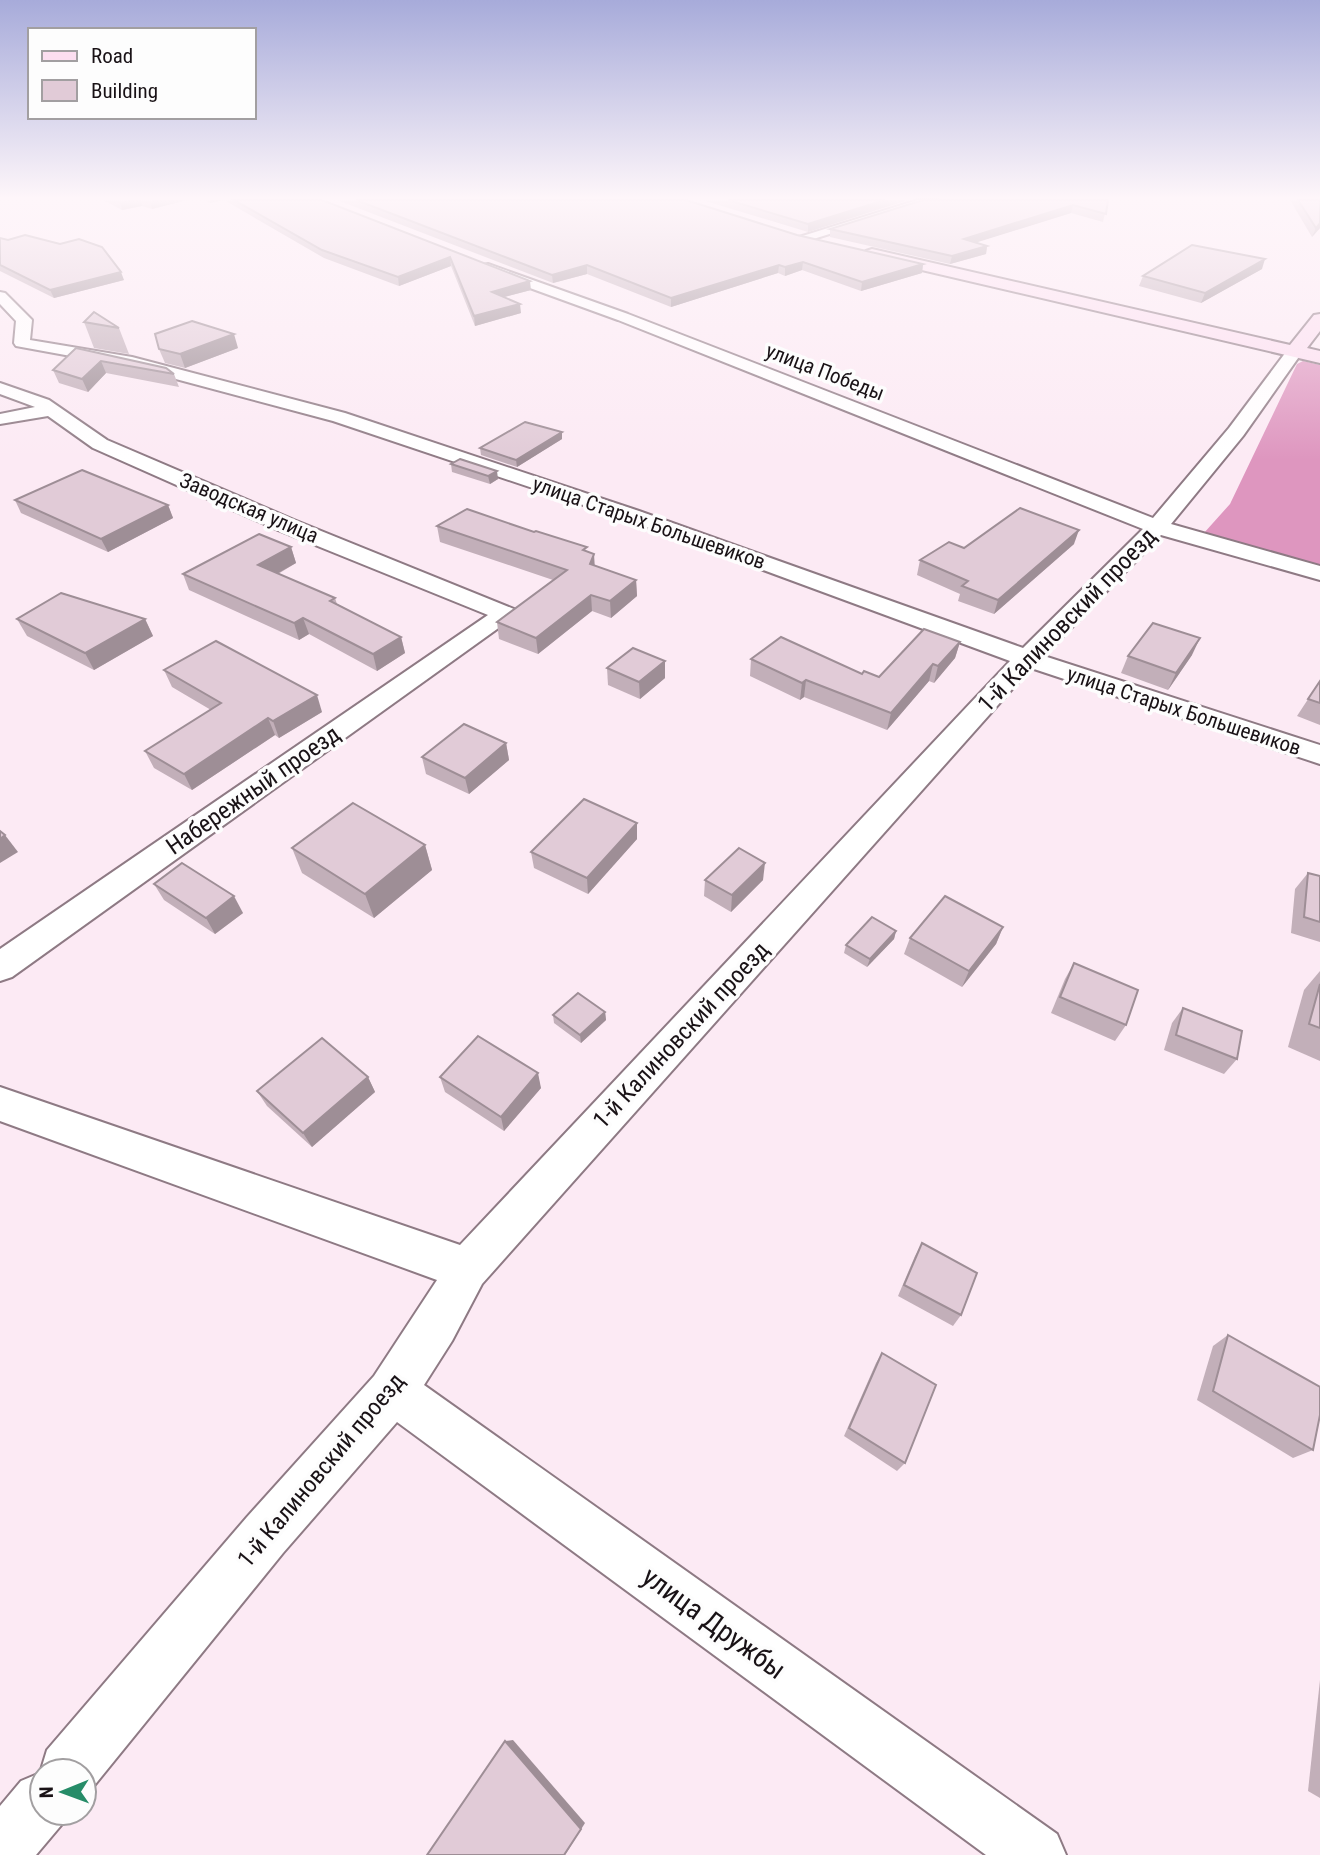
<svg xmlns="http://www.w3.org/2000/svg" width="1320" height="1855" viewBox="0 0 1320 1855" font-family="'Roboto Condensed',sans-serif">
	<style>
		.forest { fill: #de96bf }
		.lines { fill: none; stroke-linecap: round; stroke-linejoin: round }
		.street-casing { stroke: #8e7a84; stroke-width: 4 }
		.secondary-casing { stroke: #8e7a84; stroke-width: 4 }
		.street { fill: #fff; fill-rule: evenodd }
		.secondary { fill: #fcdef0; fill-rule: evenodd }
		.wall { fill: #c2afb9 }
		.shaded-wall { fill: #9e8e96 }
		.building { fill: #e1cbd7; stroke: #9e8e96; stroke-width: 2 }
		.labels { text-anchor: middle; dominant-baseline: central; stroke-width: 7; stroke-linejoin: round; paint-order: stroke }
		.far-street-label { font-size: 21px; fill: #191216; stroke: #fdfdfd }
		.street-label { font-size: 24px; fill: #191216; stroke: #fdfdfd }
		.near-street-label { font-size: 28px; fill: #191216; stroke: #fdfdfd }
	</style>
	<rect width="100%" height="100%" fill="#fceaf4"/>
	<polygon class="forest" points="1303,361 1320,365 1320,569 1204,533 1230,504 1297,364"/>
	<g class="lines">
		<defs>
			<g id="street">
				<polygon points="918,200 938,200 807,241 802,242 796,238"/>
				<polygon points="488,264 628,314 1153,518 1229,428 1289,348 1301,348 1303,351 1243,436 1171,524 1320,566 1320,580 1161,535 1044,656 1320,745 1320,764 1031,668 482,1284 452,1341 424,1385 1057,1834 1066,1855 986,1855 397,1422 283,1553 89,1792 84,1793 84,1771 42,1771 42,1813 67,1813 63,1823 36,1855 0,1855 0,1806 21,1781 40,1773 47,1750 247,1517 374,1376 437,1280 0,1121 0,1087 460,1245 1010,661 625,519 333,421 131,367 16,346 14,343 16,321 0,304 0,292 5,293 32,320 30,340 132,357 345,413 639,511 1023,648 1143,529 618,320 483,271 483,265"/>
				<polygon points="0,383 49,400 107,440 294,520 514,609 518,614 12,977 0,981 0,949 488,615 278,530 93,448 48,416 0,424 0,414 35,407 0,394"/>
			</g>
			<polygon id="secondary" points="872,249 1290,345 1314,315 1320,314 1320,331 1307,348 1320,351 1320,363 866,257 864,254 866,251"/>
		</defs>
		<use href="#street" class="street-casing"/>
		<use href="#secondary" class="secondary-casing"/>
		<use href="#street" class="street"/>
		<use href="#secondary" class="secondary"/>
	</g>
	<g class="wall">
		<polygon points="103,200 187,200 152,209 142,206 122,210"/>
		<polygon points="205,200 322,200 531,290 504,297 521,313 475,326 451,266 399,286 324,258 224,200 210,203"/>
		<polygon points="337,200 686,200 797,235 923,264 922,273 861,291 802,270 785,276 778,273 671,307 587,274 553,283"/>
		<polygon points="702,200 908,200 808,232"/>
		<polygon points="1108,200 1103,222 1071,213 976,242 987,246 986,254 950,264 830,237 830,229"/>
		<polygon points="1290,200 1320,200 1320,228 1312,237"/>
		<polygon points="0,238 124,280 54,298 0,271"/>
		<polygon points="1262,269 1201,303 1139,286 1143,276"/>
		<polygon points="84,322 119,328 129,354 94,348"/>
		<polygon points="76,348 174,374 179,387 106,373 88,392 59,383 53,370"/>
		<polygon points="238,348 185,368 165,363 159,349"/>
		<polygon points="562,432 562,439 517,467 481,455 480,448"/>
		<polygon points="451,464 498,479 490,484 452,472"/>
		<polygon points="15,500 168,505 173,518 108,552 21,513"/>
		<polygon points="437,526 587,551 594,566 636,580 637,596 611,618 592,611 538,654 499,639 497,622 553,580 440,542"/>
		<polygon points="1074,544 994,614 958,601 960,594 917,575 920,560 964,548"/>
		<polygon points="291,547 296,563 278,574 335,598 337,604 401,637 405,653 377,671 309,634 299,640 189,590 183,574"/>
		<polygon points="17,619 145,619 153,636 94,670 27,636"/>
		<polygon points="960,642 955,658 934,683 929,681 887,730 804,697 800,700 750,676 751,659 862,674 879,677"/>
		<polygon points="1192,655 1168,690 1121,673 1128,656"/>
		<polygon points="665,661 665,678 640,699 608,685 607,668"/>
		<polygon points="164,670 322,712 279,738 275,735 192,790 154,768 145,751 211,710 172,687"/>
		<polygon points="1320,681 1320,725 1297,716"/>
		<polygon points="506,743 509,760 469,794 426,774 422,757"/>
		<polygon points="637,823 637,839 588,894 534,868 531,852"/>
		<polygon points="425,845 432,870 374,918 302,873 292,848"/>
		<polygon points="1308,873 1320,876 1320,942 1291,933 1295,889"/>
		<polygon points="705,880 763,880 731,912 704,896"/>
		<polygon points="154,884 243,913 215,934 164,900"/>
		<polygon points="1003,927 996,944 962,987 904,954 910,938"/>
		<polygon points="896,931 894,939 867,967 844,953 846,945"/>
		<polygon points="1074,963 1126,1025 1115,1041 1051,1013 1065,979"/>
		<polygon points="1320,971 1320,1061 1288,1047 1304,990"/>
		<polygon points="1183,1008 1237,1059 1224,1074 1164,1050 1172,1023"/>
		<polygon points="605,1012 606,1020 581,1043 554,1023 553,1015"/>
		<polygon points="368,1077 375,1092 312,1147 267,1106 257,1091"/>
		<polygon points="440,1077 541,1088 504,1131 445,1092"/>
		<polygon points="922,1243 961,1315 953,1326 898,1296 915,1256"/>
		<polygon points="1228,1335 1313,1450 1293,1458 1197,1400 1213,1346"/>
		<polygon points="882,1353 905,1463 897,1471 844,1436 876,1363"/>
		<polygon points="1320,1680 1320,1798 1308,1791"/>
	</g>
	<g class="shaded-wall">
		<polygon points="129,200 141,200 142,206 122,210 120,202"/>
		<polygon points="153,200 187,200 152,209 150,201"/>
		<polygon points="210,200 224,200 210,203"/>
		<polygon points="885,200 908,200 808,232 808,224"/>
		<polygon points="1073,205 1071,213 962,247 964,239"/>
		<polygon points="1320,223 1320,228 1312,237 1316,228"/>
		<polygon points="987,246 986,254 950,264 952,256"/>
		<polygon points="450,257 451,266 399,286 398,277"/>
		<polygon points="1265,259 1262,269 1201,303 1205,293"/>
		<polygon points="803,262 802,270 785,276 785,267"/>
		<polygon points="923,264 922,273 861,291 862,282"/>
		<polygon points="587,265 587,274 553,283 552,275"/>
		<polygon points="779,265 778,273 671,307 671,298"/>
		<polygon points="121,272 124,280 54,298 50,290"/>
		<polygon points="530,281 531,290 493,300 492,292"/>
		<polygon points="520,304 521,313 475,326 474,316"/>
		<polygon points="234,334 238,348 185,368 180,354"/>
		<polygon points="101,361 106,373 88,392 82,379"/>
		<polygon points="562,432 562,439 517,467 516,460"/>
		<polygon points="497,471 498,479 490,484 488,476"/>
		<polygon points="168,505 173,518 108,552 101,539"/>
		<polygon points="1079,530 1074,544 994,614 998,600"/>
		<polygon points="291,547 296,563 264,581 258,565"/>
		<polygon points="594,554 595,570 590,564"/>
		<polygon points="636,580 637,596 611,618 610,601"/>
		<polygon points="591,595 592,611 538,654 536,638"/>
		<polygon points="303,618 309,634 299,640 294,623"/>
		<polygon points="145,619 153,636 94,670 85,653"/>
		<polygon points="401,637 405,653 377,671 373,654"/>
		<polygon points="1200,638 1192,655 1168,690 1176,673"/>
		<polygon points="960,642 955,658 934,683 938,666"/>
		<polygon points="665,661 665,678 640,699 639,682"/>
		<polygon points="933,664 929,681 887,730 891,713"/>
		<polygon points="806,680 804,697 800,700 802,683"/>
		<polygon points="317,695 322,712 279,738 273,721"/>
		<polygon points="268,718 275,735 192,790 184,774"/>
		<polygon points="506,743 509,760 469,794 465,778"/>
		<polygon points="637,823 637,839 588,894 587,878"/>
		<polygon points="5,835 18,852 0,863 0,839"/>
		<polygon points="425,845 432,870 374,918 365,894"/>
		<polygon points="765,863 763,880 731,912 732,895"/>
		<polygon points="234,896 243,913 215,934 206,918"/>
		<polygon points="1003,927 996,944 962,987 969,971"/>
		<polygon points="896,931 894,939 867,967 870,959"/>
		<polygon points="605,1012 606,1020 581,1043 580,1035"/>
		<polygon points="538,1073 541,1088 504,1131 501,1117"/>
		<polygon points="368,1077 375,1092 312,1147 303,1133"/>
		<polygon points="513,1740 585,1823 565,1855 505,1741"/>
	</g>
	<g class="building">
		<polygon points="234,200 322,200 530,281 492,292 520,304 474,316 450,257 398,277 322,250"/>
		<polygon points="356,200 686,200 797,235 923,264 862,282 803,262 785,267 779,265 671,298 587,265 552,275"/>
		<polygon points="728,200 885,200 808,224"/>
		<polygon points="923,200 1108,200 1106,214 1073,205 964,239 987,246 952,256 830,229"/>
		<polygon points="1298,200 1320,200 1320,223 1316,228"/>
		<polygon points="25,235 60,244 79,239 102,247 121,272 50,290 0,265 0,238 8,240"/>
		<polygon points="1192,245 1265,259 1205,293 1143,276"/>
		<polygon points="94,312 119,328 84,322"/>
		<polygon points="192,321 234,334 180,354 159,349 155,334"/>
		<polygon points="76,348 166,368 174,374 101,361 82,379 53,370"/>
		<polygon points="525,422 562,432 516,460 480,448"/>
		<polygon points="460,459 497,471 488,476 451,464"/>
		<polygon points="82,470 168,505 101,539 15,500"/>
		<polygon points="1020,508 1079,530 998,600 962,586 968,581 920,560 949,542 964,548"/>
		<polygon points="467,509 534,532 536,531 587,547 583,550 594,554 590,564 636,580 610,601 591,595 536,638 497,622 567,570 437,526"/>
		<polygon points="259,534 291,547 258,565 335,598 330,601 401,637 373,654 303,618 294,623 183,574"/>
		<polygon points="61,593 145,619 85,653 17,619"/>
		<polygon points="1153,623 1200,638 1176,673 1128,656"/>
		<polygon points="924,629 960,642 938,666 933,664 891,713 806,680 802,683 751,659 781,637 862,674 864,671 879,677"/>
		<polygon points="216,641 317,695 273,721 268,718 184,774 145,751 221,703 164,670"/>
		<polygon points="633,648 665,661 639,682 607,668"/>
		<polygon points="1320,681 1320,703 1308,699"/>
		<polygon points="464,724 506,743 465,778 422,757"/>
		<polygon points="584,799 637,823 587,878 531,852"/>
		<polygon points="353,803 425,845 365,894 292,848"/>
		<polygon points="0,831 5,835 0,839"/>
		<polygon points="739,848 765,863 732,895 705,880"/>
		<polygon points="182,863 234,896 206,918 154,884"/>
		<polygon points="1308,873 1320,876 1320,922 1304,917"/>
		<polygon points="945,896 1003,927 969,971 910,938"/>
		<polygon points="872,917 896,931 870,959 846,945"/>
		<polygon points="1074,963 1138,990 1126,1025 1060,997"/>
		<polygon points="1320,984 1320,1028 1309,1024"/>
		<polygon points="578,993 605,1012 580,1035 553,1015"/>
		<polygon points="1183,1008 1242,1031 1237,1059 1176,1035"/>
		<polygon points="478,1036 538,1073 501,1117 440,1077"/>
		<polygon points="322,1038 368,1077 303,1133 257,1091"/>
		<polygon points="922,1243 977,1273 961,1315 904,1285"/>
		<polygon points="1228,1335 1320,1387 1320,1415 1313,1450 1213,1391"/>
		<polygon points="882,1353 936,1385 905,1463 849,1428"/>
		<polygon points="505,1741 581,1829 564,1855 427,1855"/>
	</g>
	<linearGradient id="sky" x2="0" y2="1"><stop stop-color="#a7abda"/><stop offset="0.43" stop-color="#fef6fa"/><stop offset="1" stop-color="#fef6fa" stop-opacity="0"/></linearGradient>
	<rect width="1320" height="460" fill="url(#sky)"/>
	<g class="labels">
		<g class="far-street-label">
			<text transform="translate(825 372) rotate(21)">улица Победы</text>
			<text transform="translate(249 508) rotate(23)">Заводская улица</text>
			<text transform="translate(649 523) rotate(19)">улица Старых Большевиков</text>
			<text transform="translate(1184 711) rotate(18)">улица Старых Большевиков</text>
		</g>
		<g class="street-label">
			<text transform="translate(1067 620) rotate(-46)">1-й Калиновский проезд</text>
			<text transform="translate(253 790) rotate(-35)">Набережный проезд</text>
			<text transform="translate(681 1035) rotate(-47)">1-й Калиновский проезд</text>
			<text transform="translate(321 1470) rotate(-50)">1-й Калиновский проезд</text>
		</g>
		<g class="near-street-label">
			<text transform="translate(714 1623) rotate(36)">улица Дружбы</text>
		</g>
	</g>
	<rect x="28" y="28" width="228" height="91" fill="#fdfdfd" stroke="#a29fa1" stroke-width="2"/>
	<rect x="42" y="51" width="35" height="10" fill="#fcdef0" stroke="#a29fa1" stroke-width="2"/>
	<text x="91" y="63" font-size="21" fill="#191216">Road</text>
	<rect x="42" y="80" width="35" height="21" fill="#e1cbd7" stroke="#a29fa1" stroke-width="2"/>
	<text x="91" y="98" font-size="21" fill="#191216">Building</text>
	<g transform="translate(63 1792) rotate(269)"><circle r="33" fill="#fdfdfd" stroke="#a29fa1" stroke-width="2"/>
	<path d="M0-5L12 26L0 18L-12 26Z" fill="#268c68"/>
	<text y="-10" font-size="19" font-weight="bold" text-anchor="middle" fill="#191216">N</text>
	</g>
</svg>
